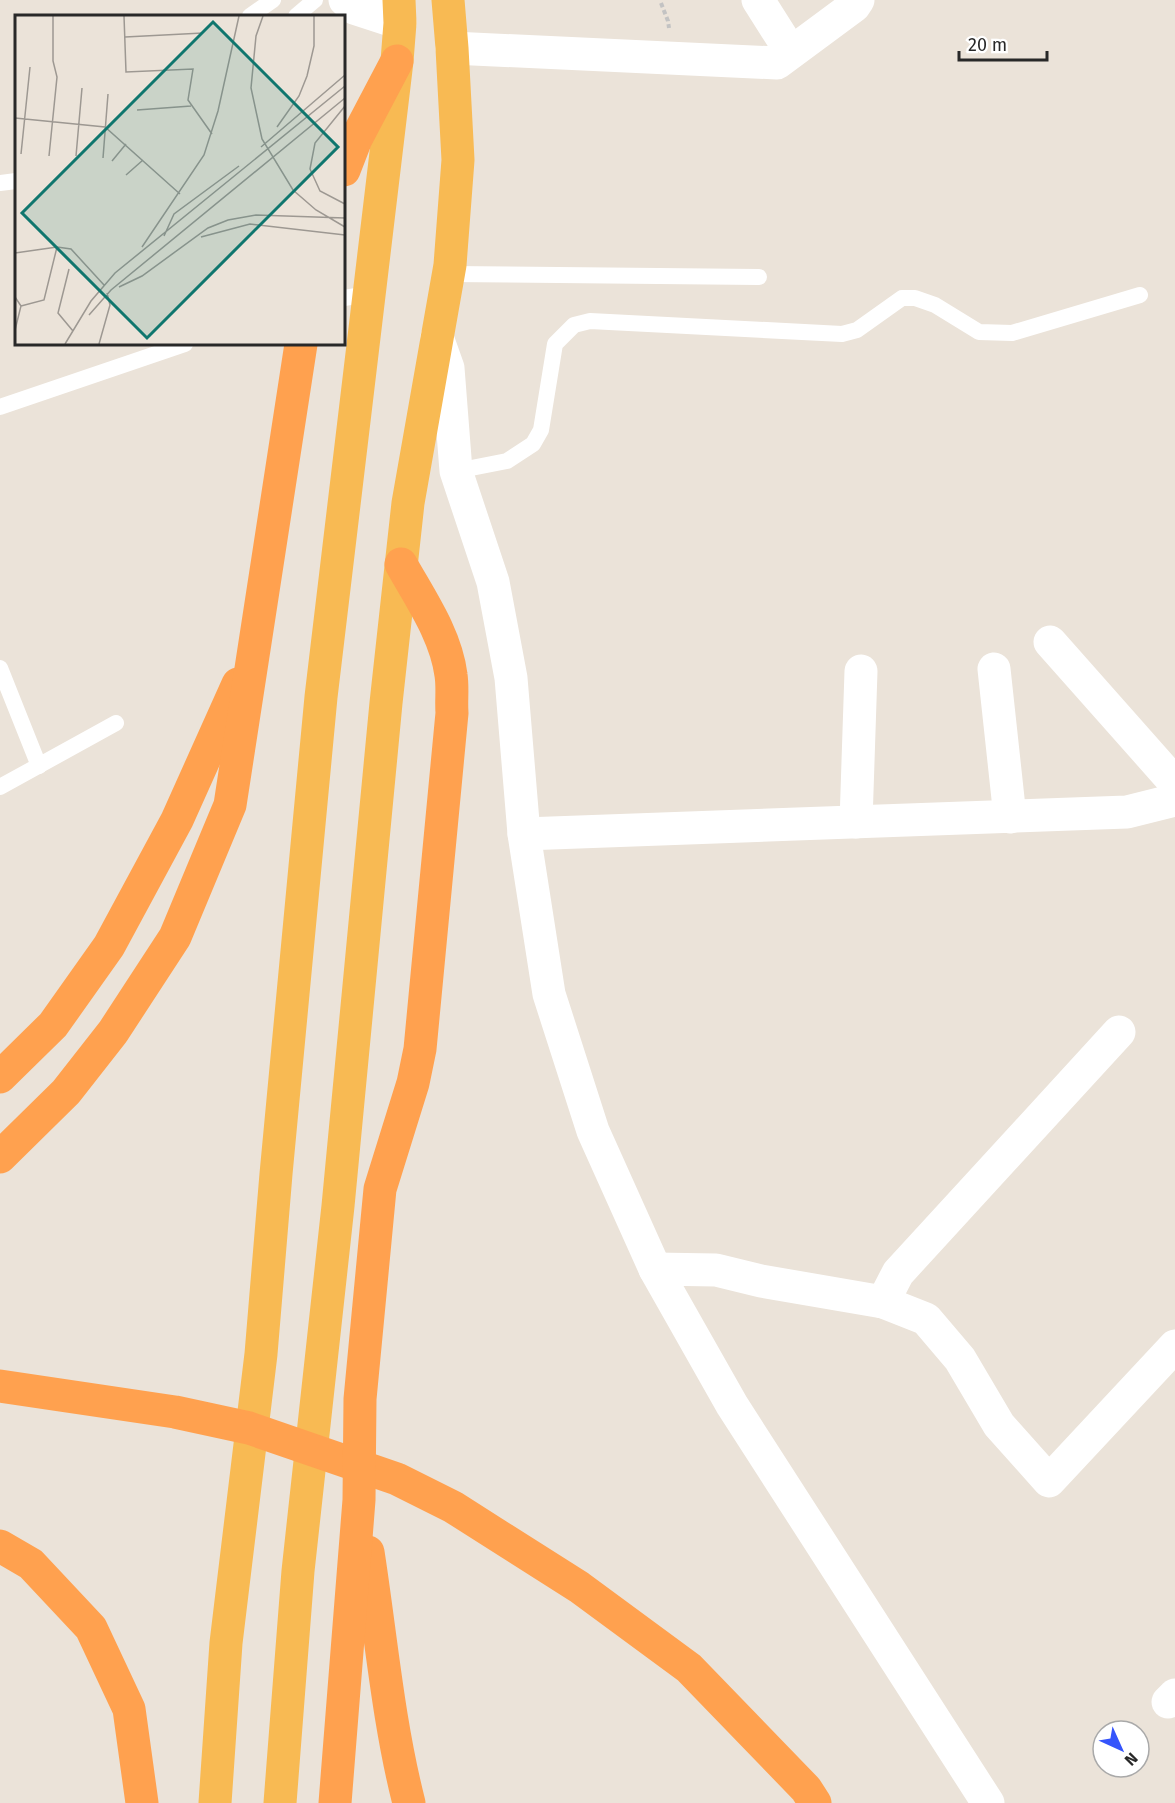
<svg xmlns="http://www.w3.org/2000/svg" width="1175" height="1803" viewBox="0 0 1175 1803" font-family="'Fira Sans',sans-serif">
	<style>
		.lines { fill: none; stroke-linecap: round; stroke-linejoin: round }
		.path { stroke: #c3c3c3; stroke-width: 4; stroke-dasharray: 4.5 3; stroke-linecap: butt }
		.service { stroke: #fff; stroke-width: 16 }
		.minor { stroke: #fff; stroke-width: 33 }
		.tertiary { stroke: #fff; stroke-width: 33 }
		.trunk { stroke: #f8ba53; stroke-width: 33 }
		.motorway { stroke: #ffa14f; stroke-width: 33 }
		.inset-road { fill: none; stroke: #9d9892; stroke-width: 1.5 }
		.view { fill: #0f766e; fill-opacity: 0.15; stroke: #0f766e; stroke-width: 3 }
		.inset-edge { fill: none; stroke: #282828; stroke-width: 3 }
	</style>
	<rect width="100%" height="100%" fill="#ebe3d9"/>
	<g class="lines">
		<polyline class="path" points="661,3 668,21 669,28"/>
		<g class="service">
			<polyline points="250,16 273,0"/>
			<polyline points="296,16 315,0"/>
			<polyline points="0,183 16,181"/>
			<polyline points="449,274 759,277"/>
			<polyline points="344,298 369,294"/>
			<polyline points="0,407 185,344"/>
			<polyline points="456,471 507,461 533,444 541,430 555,344 574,325 590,321 842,334 857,330 902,298 915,298 935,305 979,332 1012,333 1140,295"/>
			<polyline points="0,668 39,766"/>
			<polyline points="0,787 116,723"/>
		</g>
		<g class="minor">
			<polyline points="345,0 354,8 400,23"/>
			<polyline points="758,0 791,52"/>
			<polyline points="452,48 777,63 854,6 858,0"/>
			<polyline points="1050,642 1175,783"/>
			<polyline points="994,669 1010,817"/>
			<polyline points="856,822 861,671"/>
			<polyline points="524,834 1127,812 1175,800"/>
			<polyline points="655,1269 716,1270 761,1281 883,1302 926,1319 960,1359 999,1425 1049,1481 1175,1346"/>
			<polyline points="883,1302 898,1273 1119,1032"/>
			<polyline points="1168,1702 1175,1695"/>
		</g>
		<polyline class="tertiary" points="437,337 448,368 456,471 493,582 511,678 524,834 549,994 593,1131 655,1269 732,1405 988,1803"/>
		<g class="trunk">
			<polyline points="215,1803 226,1643 261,1354 276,1174 321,697 397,61 400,23 399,0"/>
			<polyline points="280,1803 298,1571 338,1206 386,703 408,503 450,265 458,160 452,48 448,0"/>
		</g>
		<g class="motorway">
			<polyline points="344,170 356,139 397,61"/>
			<polyline points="0,1077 53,1025 109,946 177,820 238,684"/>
			<polyline points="0,1157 66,1092 113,1032 175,937 230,805 301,344"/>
			<polyline points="0,1386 175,1412 249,1428 397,1479 453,1507 579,1587 689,1668 806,1789 815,1803"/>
			<polyline points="0,1546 31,1564 91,1628 129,1709 142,1803"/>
			<path d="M368 1552C381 1636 388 1721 409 1803"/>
			<path d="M335 1803 359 1500 360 1399 380 1189 413 1083 420 1049 452 713C451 701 453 688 451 675 446 635 420 598 401 564"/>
		</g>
	</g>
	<g transform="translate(15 15)">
		<rect width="330" height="330" fill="#ebe3d9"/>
		<path class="inset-road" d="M109 1 111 57 178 54 173 85 197 119M248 1 241 21 236 73 247 124 278 175 301 195 330 212M110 22 188 18M330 91 300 128 295 154 305 176 330 189M122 95 176 91M0 103 90 112 165 179M262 112 284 81 292 61 299 31V1M246 132 330 60M6 139 15 52M34 141 42 62 38 46V1M61 141 67 73M88 143 93 79M97 146 111 129M111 160 128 145M149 221 159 199 224 151M186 222 235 209 330 220M127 232 189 140 203 96 224 1M0 238 42 232 56 234 89 270M54 254 43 298 58 316M104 272 127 261 193 213 213 205 241 200 330 203M0 282 6 291 0 315M6 291 29 285 42 232M74 300 96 275 330 83M50 329 76 286 100 258 330 71M84 329 95 290 92 278"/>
		<path class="view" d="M198 7 323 132 132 323 7 198Z"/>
		<rect width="330" height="330" class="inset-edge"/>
	</g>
	<g transform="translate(1121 1749) rotate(135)"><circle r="28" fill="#ffffff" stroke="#a9a9a9" stroke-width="1.5"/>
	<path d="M0-4.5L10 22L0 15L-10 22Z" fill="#3554fb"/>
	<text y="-9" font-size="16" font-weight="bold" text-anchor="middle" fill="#282828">N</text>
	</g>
	<path d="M959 51v9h88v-9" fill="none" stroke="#282828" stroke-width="3"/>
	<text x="968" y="51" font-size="18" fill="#282828" stroke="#ffffff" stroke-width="4.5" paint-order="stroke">20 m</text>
</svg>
